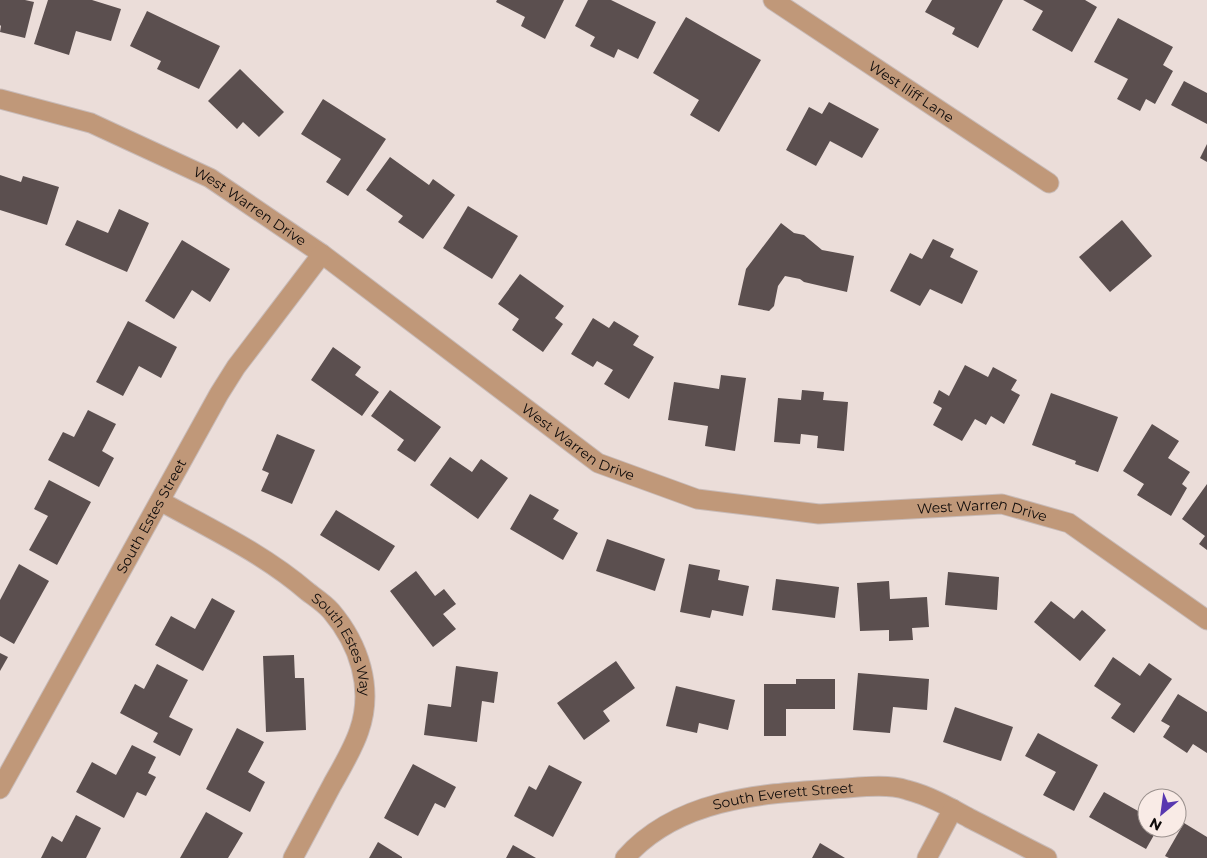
<svg xmlns="http://www.w3.org/2000/svg" width="1207" height="858" viewBox="0 0 1207 858" font-family="Montserrat,sans-serif">
	<style>
		.building { fill: #5b4f4f }
		.lines { fill: none; stroke-linecap: round; stroke-linejoin: round }
		.street-casing { stroke: #c8bbb8; stroke-width: 21 }
		.street { stroke: #c09879; stroke-width: 19 }
		.labels { text-anchor: middle; dominant-baseline: central; stroke-width: 5; stroke-linejoin: round; paint-order: stroke }
		.street-label { font-size: 14px; fill: #0f0b0a; stroke: #f9ebe6 }
	</style>
	<rect width="100%" height="100%" fill="#ebddd9"/>
	<g class="building">
		<polygon points="0,0 25,0 34,2 25,38 0,32 1,26 0,25"/>
		<polygon points="48,0 92,0 121,9 111,41 76,31 69,55 34,44"/>
		<polygon points="497,0 564,0 545,39 521,26 525,17 496,2"/>
		<polygon points="588,0 611,0 656,22 638,59 618,49 614,58 590,46 595,37 575,26"/>
		<polygon points="932,0 1003,0 978,48 952,34 955,28 925,12"/>
		<polygon points="1023,0 1085,0 1097,7 1072,52 1032,30 1043,11"/>
		<polygon points="147,11 220,46 199,89 157,69 161,61 130,46"/>
		<polygon points="686,17 761,60 719,132 690,115 699,100 653,73"/>
		<polygon points="1118,18 1173,47 1163,65 1173,71 1155,104 1146,99 1140,111 1117,99 1128,79 1094,62"/>
		<polygon points="240,69 284,112 259,137 243,122 237,129 208,101"/>
		<polygon points="1184,81 1207,93 1207,124 1171,105"/>
		<polygon points="323,99 386,139 348,196 326,182 341,159 301,134"/>
		<polygon points="829,102 879,129 862,158 830,141 816,166 786,150 809,107 822,114"/>
		<polygon points="1207,144 1207,162 1200,158"/>
		<polygon points="390,157 429,185 433,179 455,195 423,239 398,222 403,216 366,190"/>
		<polygon points="0,175 21,182 23,176 59,187 47,225 0,210"/>
		<polygon points="468,206 518,236 492,279 443,248"/>
		<polygon points="119,209 149,223 127,272 65,245 77,220 108,233"/>
		<polygon points="1122,220 1152,256 1110,292 1079,257"/>
		<polygon points="781,223 794,233 804,235 822,250 854,256 847,292 804,282 800,279 785,276 778,286 774,306 769,311 738,305 746,269"/>
		<polygon points="933,239 954,249 950,257 978,271 962,304 930,289 920,306 890,291 910,253 922,259"/>
		<polygon points="182,240 230,269 210,302 192,290 174,319 145,301"/>
		<polygon points="520,274 564,306 555,318 563,324 543,352 512,330 519,319 498,304"/>
		<polygon points="593,318 609,328 614,321 639,336 633,345 654,357 629,399 604,384 613,370 597,361 593,367 571,354"/>
		<polygon points="128,321 177,347 161,378 139,366 123,396 96,382"/>
		<polygon points="333,347 361,367 355,375 379,392 362,416 311,380"/>
		<polygon points="965,365 988,377 993,367 1017,380 1011,390 1020,395 1004,424 991,416 986,425 975,419 962,441 933,425 942,408 933,403 939,390 949,396"/>
		<polygon points="721,375 746,378 735,451 705,446 708,426 668,420 674,382 719,389"/>
		<polygon points="390,390 441,427 415,462 397,450 404,440 371,416"/>
		<polygon points="802,390 824,392 823,400 848,402 844,451 817,448 818,436 801,434 800,444 774,442 778,398 801,400"/>
		<polygon points="1051,393 1118,417 1098,472 1075,464 1076,461 1032,445"/>
		<polygon points="88,410 116,424 102,451 114,458 99,487 48,460 63,432 74,437"/>
		<polygon points="1152,424 1179,441 1168,458 1190,472 1182,484 1187,488 1171,516 1137,495 1144,484 1123,471"/>
		<polygon points="277,434 315,450 292,504 261,491 269,473 262,470"/>
		<polygon points="450,457 472,472 481,459 508,478 478,519 430,485"/>
		<polygon points="49,480 91,502 57,565 29,550 48,516 34,509"/>
		<polygon points="1207,484 1207,550 1199,544 1205,536 1182,519"/>
		<polygon points="530,494 559,510 553,519 578,533 563,560 510,529"/>
		<polygon points="336,510 395,546 379,571 320,535"/>
		<polygon points="607,539 665,559 655,591 596,571"/>
		<polygon points="19,564 49,581 14,644 0,636 0,600"/>
		<polygon points="689,564 720,570 718,580 749,586 743,616 712,610 710,618 680,612"/>
		<polygon points="416,571 435,596 444,589 456,604 443,614 456,629 433,647 390,591"/>
		<polygon points="948,572 999,577 997,610 945,605"/>
		<polygon points="776,579 839,587 835,618 772,610"/>
		<polygon points="889,581 890,599 927,597 929,627 912,628 913,640 889,641 889,630 860,631 857,583"/>
		<polygon points="212,598 235,611 203,671 155,645 171,616 195,629"/>
		<polygon points="1051,601 1074,619 1082,610 1106,630 1080,661 1034,622"/>
		<polygon points="0,653 8,657 0,671"/>
		<polygon points="294,655 295,678 304,678 306,730 266,732 263,656"/>
		<polygon points="1113,657 1140,676 1149,663 1172,679 1134,733 1111,718 1121,704 1094,686"/>
		<polygon points="616,661 635,688 603,711 610,721 584,740 557,703"/>
		<polygon points="157,664 188,680 169,717 193,729 180,756 153,742 158,733 120,713 135,684 144,689"/>
		<polygon points="456,666 498,672 494,703 482,701 477,742 424,735 428,704 451,707"/>
		<polygon points="858,673 929,679 927,710 893,707 890,733 853,730"/>
		<polygon points="796,679 835,679 835,709 786,709 786,736 764,736 764,684 796,684"/>
		<polygon points="676,686 735,700 728,730 699,723 697,733 666,726"/>
		<polygon points="1178,694 1207,712 1207,753 1193,744 1187,753 1163,737 1170,726 1161,721"/>
		<polygon points="955,707 1013,727 1001,761 943,742"/>
		<polygon points="237,728 264,742 248,772 265,782 250,812 206,789"/>
		<polygon points="1038,733 1098,765 1074,811 1043,795 1056,772 1025,756"/>
		<polygon points="132,745 156,757 148,773 156,777 146,796 137,792 124,818 76,792 92,762 116,775"/>
		<polygon points="413,764 456,787 445,808 435,803 418,836 384,818"/>
		<polygon points="549,765 582,782 553,837 514,816 529,786 536,790"/>
		<polygon points="1104,792 1147,816 1147,828 1158,828 1146,849 1089,817"/>
		<polygon points="206,812 243,833 228,858 180,858"/>
		<polygon points="76,815 101,828 86,858 41,858 52,836 62,842"/>
		<polygon points="1184,823 1207,837 1207,858 1169,858 1165,856"/>
		<polygon points="378,842 402,857 402,858 369,858"/>
		<polygon points="820,843 845,858 812,858"/>
		<polygon points="513,845 536,858 506,858"/>
	</g>
	<g class="lines">
		<defs>
			<g id="street">
				<path id="s1" d="M773 0 1049 183"/>
				<path id="s2" d="M0 99 91 123 210 178 322 254 598 463 697 499 819 514 1002 504 1069 523 1207 620"/>
				<path id="s3" d="M160 501C211 529 264 554 308 592 316 598 325 604 331 611 359 644 374 688 359 731 353 749 342 767 332 785 319 809 306 834 293 858"/>
				<path id="s4" d="M0 789 219 394 236 367 322 254"/>
				<path id="s5" d="M625 858C677 799 759 794 832 789 856 788 884 783 907 790 930 796 949 807 969 818 995 831 1021 845 1047 858"/>
				<polyline points="927,858 953,809"/>
			</g>
		</defs>
		<use href="#street" class="street-casing"/>
		<use href="#street" class="street"/>
	</g>
	<g class="labels">
		<g class="street-label">
			<text stroke="none"><textPath href="#s1" startOffset="166">West Iliff Lane</textPath></text>
			<text stroke="none"><textPath href="#s2" startOffset="274">West Warren Drive</textPath></text>
			<text stroke="none"><textPath href="#s2" startOffset="679">West Warren Drive</textPath></text>
			<text stroke="none"><textPath href="#s2" startOffset="1099">West Warren Drive</textPath></text>
			<text stroke="none"><textPath href="#s4" startOffset="312">South Estes Street</textPath></text>
			<text stroke="none"><textPath href="#s3" startOffset="239">South Estes Way</textPath></text>
			<text stroke="none"><textPath href="#s5" startOffset="175">South Everett Street</textPath></text>
		</g>
	</g>
	<g transform="translate(1162 813) rotate(209)"><circle r="24" fill="#f9ebe6" stroke="#9b918e"/>
	<path d="M0-4L9 19L0 12L-9 19Z" fill="#5838b0"/>
	<text y="-8" font-size="14" font-weight="bold" text-anchor="middle" fill="#0f0b0a">N</text>
	</g>
</svg>
